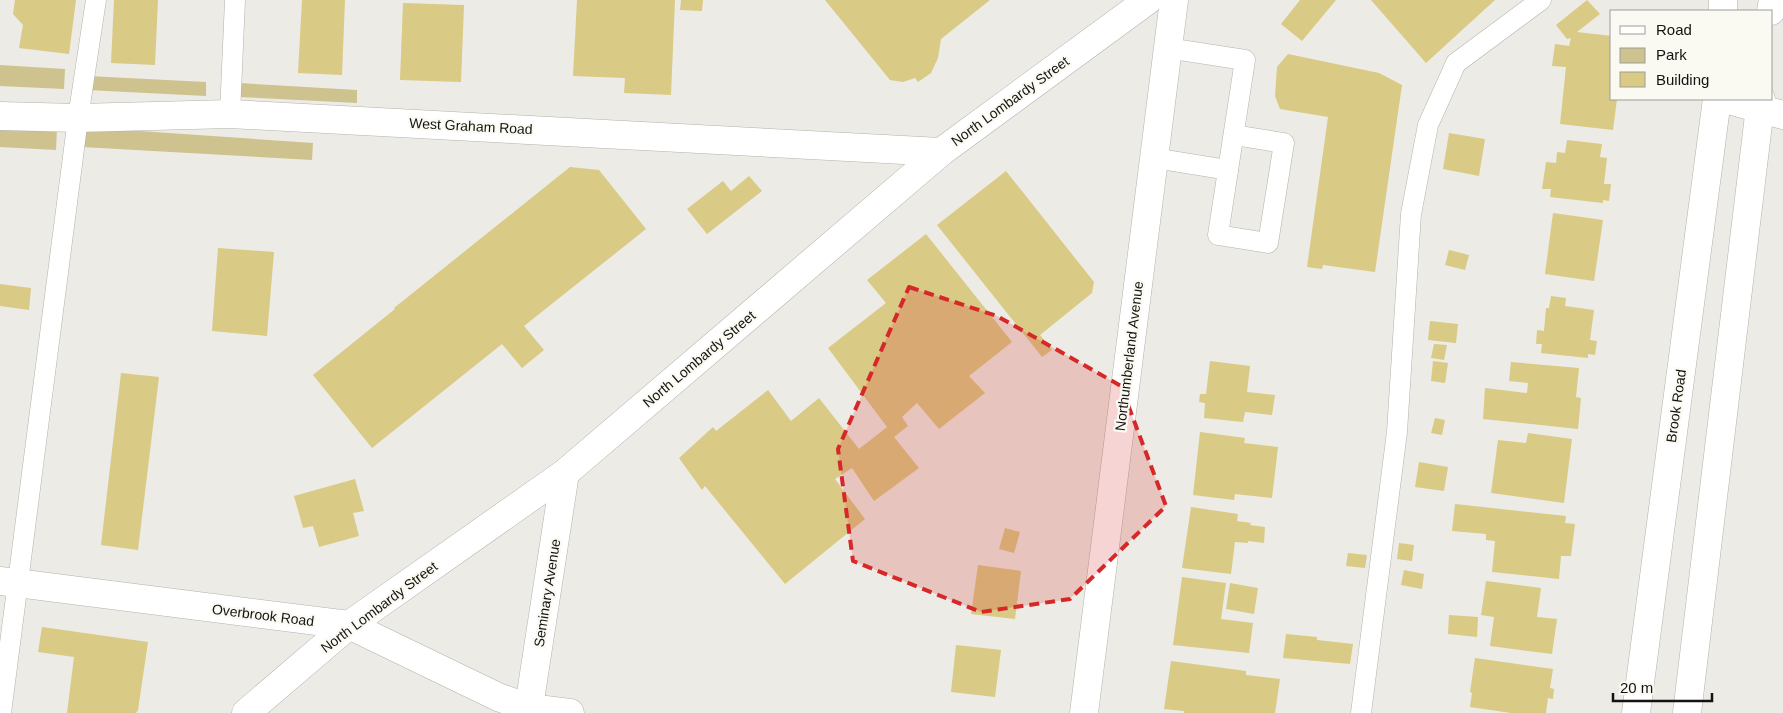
<svg xmlns="http://www.w3.org/2000/svg" width="1783" height="713" viewBox="0 0 1783 713" font-family="Helvetica,sans-serif">
	<style>
		.green { fill: #cec28e }
		.building { fill: #d9ca85 }
		.lines { fill: none; stroke-linecap: round; stroke-linejoin: round }
		.service-casing { stroke: #b3b2ab; stroke-width: 21 }
		.minor-casing { stroke: #b3b2ab; stroke-width: 29 }
		.tertiary-casing { stroke: #b3b2ab; stroke-width: 29 }
		.secondary-casing { stroke: #b3b2ab; stroke-width: 29 }
		.service { stroke: #fff; stroke-width: 20 }
		.minor { stroke: #fff; stroke-width: 28 }
		.tertiary { stroke: #fff; stroke-width: 28 }
		.secondary { stroke: #fff; stroke-width: 28 }
		.marked { fill: #d62828; fill-opacity: 0.2; stroke: #d62828; stroke-width: 4; stroke-dasharray: 10 6; stroke-linejoin: round }
		.labels { text-anchor: middle; dominant-baseline: central; stroke-width: 4.5; stroke-linejoin: round; paint-order: stroke }
		.street-label { font-size: 14px; fill: #141311; stroke: #faf9f2 }
	</style>
	<rect width="100%" height="100%" fill="#edebe5"/>
	<g class="green">
		<polygon points="0,65 65,69 64,89 0,86"/>
		<polygon points="88,76 206,82 206,96 87,90"/>
		<polygon points="239,83 357,90 357,103 239,97"/>
		<polygon points="0,126 57,128 56,150 0,147"/>
		<polygon points="82,127 313,143 312,160 82,147"/>
	</g>
	<g class="building">
		<polygon points="15,0 76,0 69,54 19,48 23,25 13,14"/>
		<polygon points="114,0 158,0 155,65 111,63"/>
		<polygon points="302,0 345,0 342,75 298,73"/>
		<polygon points="577,0 675,0 671,95 624,93 625,78 573,76"/>
		<polygon points="681,0 703,0 702,11 680,10"/>
		<polygon points="825,0 990,0 941,39 938,58 931,73 918,82 915,78 903,82 890,80"/>
		<polygon points="1300,0 1336,0 1302,41 1281,24"/>
		<polygon points="1371,0 1495,0 1426,63"/>
		<polygon points="1587,0 1600,14 1577,32 1612,36 1612,99 1617,99 1613,130 1560,124 1566,67 1552,66 1555,44 1569,46 1571,38 1567,39 1556,25"/>
		<polygon points="403,3 464,5 461,82 400,80"/>
		<polygon points="1288,54 1379,73 1402,85 1375,272 1323,265 1322,269 1307,267 1328,117 1280,109 1275,96 1277,67"/>
		<polygon points="1449,133 1485,139 1479,176 1443,169"/>
		<polygon points="1567,140 1602,144 1600,157 1607,158 1604,184 1611,184 1609,201 1603,200 1603,203 1550,197 1551,189 1542,189 1546,162 1556,163 1557,152 1565,153"/>
		<polygon points="570,167 599,170 646,229 524,326 544,350 522,368 502,344 372,448 313,375 395,309 394,308"/>
		<polygon points="1006,171 1094,282 1092,293 1040,335 1052,350 1042,357 937,225"/>
		<polygon points="749,176 762,191 707,234 687,209 723,181 731,191"/>
		<polygon points="1553,213 1603,220 1594,281 1545,274"/>
		<polygon points="926,234 1012,342 969,376 985,393 939,429 917,403 902,417 908,426 894,437 919,468 874,501 852,468 835,479 865,519 785,584 705,486 702,490 679,458 713,427 716,431 768,390 791,421 819,398 859,449 887,427 828,348 886,303 867,280"/>
		<polygon points="218,248 274,252 267,336 212,331"/>
		<polygon points="1449,250 1469,255 1465,270 1445,265"/>
		<polygon points="0,284 31,288 29,310 0,306"/>
		<polygon points="1551,296 1566,298 1565,306 1594,310 1590,340 1597,341 1595,355 1588,354 1588,358 1541,353 1542,344 1536,344 1537,330 1544,331 1546,308 1549,308"/>
		<polygon points="1430,321 1458,324 1456,343 1428,340"/>
		<polygon points="1434,344 1447,345 1444,360 1431,358"/>
		<polygon points="1210,361 1250,366 1247,392 1275,395 1272,415 1245,412 1243,422 1204,418 1205,403 1199,402 1200,394 1206,394"/>
		<polygon points="1433,361 1448,363 1445,383 1431,381"/>
		<polygon points="1511,362 1579,368 1576,397 1581,398 1578,429 1483,419 1485,388 1527,393 1528,383 1509,381"/>
		<polygon points="121,373 159,377 138,550 101,545"/>
		<polygon points="1435,418 1445,420 1442,435 1431,433"/>
		<polygon points="1200,432 1245,438 1244,443 1278,447 1272,498 1235,494 1234,500 1193,495"/>
		<polygon points="1528,433 1572,439 1564,503 1491,493 1498,440 1526,443"/>
		<polygon points="1419,462 1448,467 1444,491 1415,487"/>
		<polygon points="355,479 364,511 353,513 359,536 319,547 313,526 303,528 294,496"/>
		<polygon points="1455,504 1566,516 1565,523 1575,524 1571,556 1561,556 1559,579 1492,572 1495,541 1486,540 1486,534 1452,531"/>
		<polygon points="1191,507 1238,514 1237,521 1251,523 1250,525 1265,527 1264,543 1248,541 1248,543 1235,542 1231,574 1182,568"/>
		<polygon points="1005,528 1020,532 1014,553 999,549"/>
		<polygon points="1399,543 1414,545 1412,561 1397,559"/>
		<polygon points="1348,553 1367,555 1365,568 1346,566"/>
		<polygon points="978,565 1021,571 1015,619 971,614"/>
		<polygon points="1404,570 1424,574 1422,589 1401,585"/>
		<polygon points="1182,577 1226,583 1221,619 1253,623 1249,653 1173,645"/>
		<polygon points="1486,581 1541,588 1537,617 1557,619 1552,654 1490,646 1494,617 1481,615"/>
		<polygon points="1230,583 1258,588 1254,614 1226,609"/>
		<polygon points="1449,615 1478,617 1477,637 1448,634"/>
		<polygon points="42,627 148,642 138,710 136,713 67,713 74,657 38,652"/>
		<polygon points="1286,634 1317,637 1317,640 1353,644 1350,664 1283,658"/>
		<polygon points="956,645 1001,650 995,697 951,692"/>
		<polygon points="1475,658 1553,669 1550,688 1554,689 1553,699 1548,698 1546,713 1511,713 1470,707 1472,693 1470,692"/>
		<polygon points="1171,661 1246,671 1246,675 1280,679 1275,713 1184,713 1184,711 1164,709"/>
	</g>
	<g class="lines">
		<defs>
			<g id="service">
				<polyline points="1167,48 1245,60 1218,235 1268,243 1284,143 1234,135"/>
				<polyline points="230,114 235,0"/>
				<polyline points="1154,158 1228,170"/>
				<polyline points="1,713 78,118 96,0"/>
				<polyline points="1361,713 1397,432 1411,214 1428,125 1456,63 1541,0"/>
			</g>
			<g id="minor">
				<polyline points="1725,99 1783,115"/>
				<polyline points="0,116 78,118 230,114 941,152"/>
				<polyline points="528,713 565,473"/>
				<polyline points="1084,713 1174,0"/>
			</g>
			<polyline id="tertiary" points="0,581 349,625 498,697 529,708 570,713"/>
			<g id="secondary">
				<polyline points="1723,11 1723,0"/>
				<polyline points="1771,11 1773,0"/>
				<polyline points="246,713 349,625 565,473 941,152 1148,0"/>
				<polyline points="1636,713 1717,99"/>
				<polyline points="1687,713 1761,99"/>
			</g>
		</defs>
		<use href="#service" class="service-casing"/>
		<use href="#minor" class="minor-casing"/>
		<use href="#tertiary" class="tertiary-casing"/>
		<use href="#secondary" class="secondary-casing"/>
		<use href="#service" class="service"/>
		<use href="#minor" class="minor"/>
		<use href="#tertiary" class="tertiary"/>
		<use href="#secondary" class="secondary"/>
	</g>
	<path class="marked" d="M909 287 997 316 1121 386 1166 506 1070 599 981 612 853 561 838 449Z"/>
	<g class="labels">
		<g class="street-label">
			<text transform="translate(1010 101) rotate(-36)">North Lombardy Street</text>
			<text transform="translate(471 126) rotate(3)">West Graham Road</text>
			<text transform="translate(1129 356) rotate(-83)">Northumberland Avenue</text>
			<text transform="translate(699 359) rotate(-40)">North Lombardy Street</text>
			<text transform="translate(1676 406) rotate(-82)">Brook Road</text>
			<text transform="translate(547 593) rotate(-81)">Seminary Avenue</text>
			<text transform="translate(379 607) rotate(-37)">North Lombardy Street</text>
			<text transform="translate(263 615) rotate(7)">Overbrook Road</text>
		</g>
	</g>
	<rect x="1610" y="10" width="162" height="90" fill="#faf9f2" stroke="#9e9d98"/>
	<rect x="1620" y="26" width="25" height="8" fill="#ffffff" stroke="#9e9d98"/>
	<text x="1656" y="35" font-size="15" fill="#141311">Road</text>
	<rect x="1620" y="48" width="25" height="15" fill="#cec28e" stroke="#9e9d98"/>
	<text x="1656" y="60" font-size="15" fill="#141311">Park</text>
	<rect x="1620" y="72" width="25" height="15" fill="#d9ca85" stroke="#9e9d98"/>
	<text x="1656" y="85" font-size="15" fill="#141311">Building</text>
	<path d="M1613 693v8h99v-8" fill="none" stroke="#141311" stroke-width="2.5"/>
	<text x="1620" y="693" font-size="15" fill="#141311" stroke="#faf9f2" stroke-width="4" paint-order="stroke">20 m</text>
</svg>
